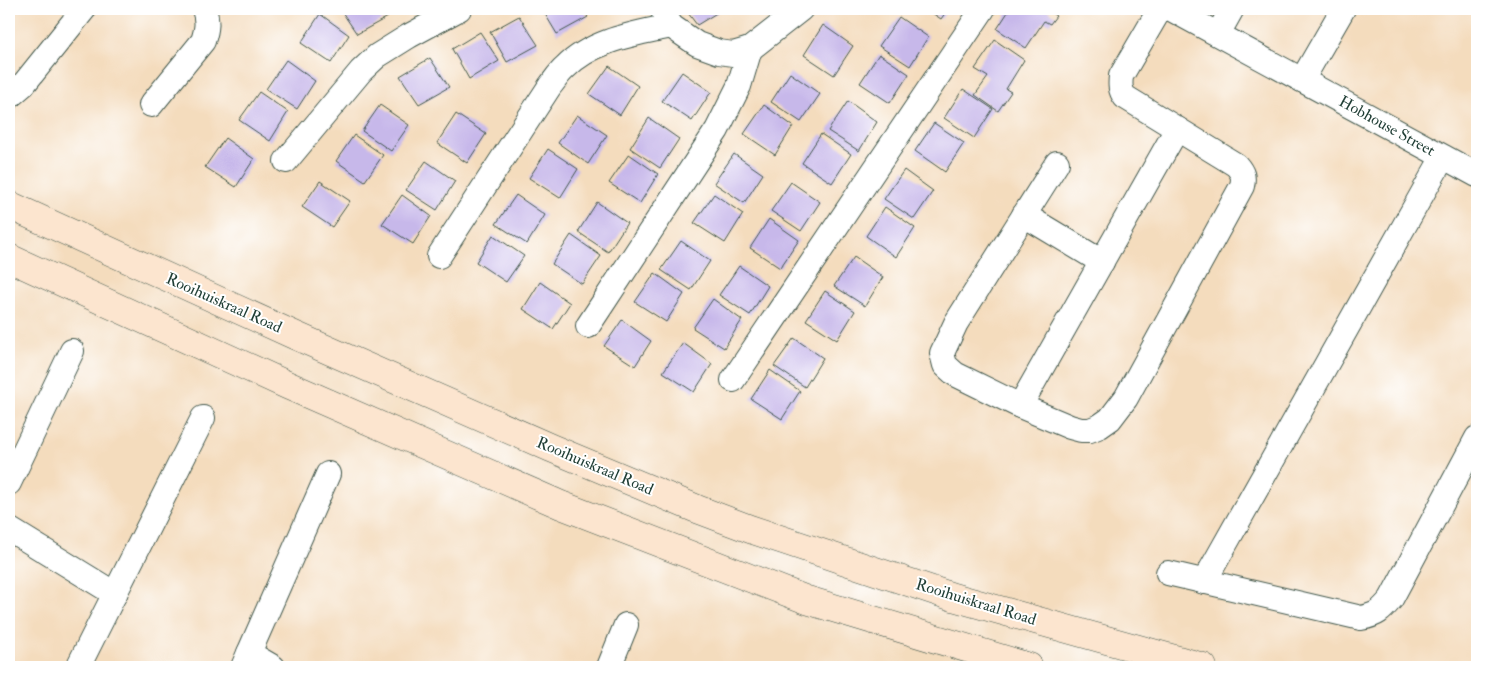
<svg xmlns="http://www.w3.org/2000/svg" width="1486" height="676" viewBox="0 0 1486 676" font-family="'IM FELL Double Pica',serif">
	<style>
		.building { fill: #c7b8ea }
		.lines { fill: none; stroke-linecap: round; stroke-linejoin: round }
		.street-casing { stroke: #3f5549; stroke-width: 26 }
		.secondary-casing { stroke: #3f5549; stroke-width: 29 }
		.street { stroke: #fff; stroke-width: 24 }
		.secondary { stroke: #fce5cf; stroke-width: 28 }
		.labels { text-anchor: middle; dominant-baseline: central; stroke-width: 4; stroke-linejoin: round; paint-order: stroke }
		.street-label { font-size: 16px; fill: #1f3d34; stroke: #fff }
	</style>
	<rect width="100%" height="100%" fill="#fff"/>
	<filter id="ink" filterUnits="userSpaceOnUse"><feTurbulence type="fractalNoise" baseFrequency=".02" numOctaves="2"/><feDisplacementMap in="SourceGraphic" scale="10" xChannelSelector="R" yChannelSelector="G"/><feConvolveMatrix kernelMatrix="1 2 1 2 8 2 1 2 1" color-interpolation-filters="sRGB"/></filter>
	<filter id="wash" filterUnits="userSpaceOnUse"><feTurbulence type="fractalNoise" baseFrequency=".0096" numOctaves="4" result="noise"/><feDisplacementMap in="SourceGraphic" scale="20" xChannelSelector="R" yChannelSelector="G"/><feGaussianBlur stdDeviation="1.12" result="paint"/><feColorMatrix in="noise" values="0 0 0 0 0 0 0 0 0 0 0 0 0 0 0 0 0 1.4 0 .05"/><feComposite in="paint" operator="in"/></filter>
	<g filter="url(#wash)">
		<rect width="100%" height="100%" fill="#f4dcbd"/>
		<g id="blocks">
			<g class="building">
				<polygon points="340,9 383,9 388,17 357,34"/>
				<polygon points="542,9 582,9 588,17 557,34"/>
				<polygon points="685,9 723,9 697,25"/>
				<polygon points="926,9 948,9 941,19"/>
				<polygon points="1010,9 1046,9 1056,16 1050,24 1044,21 1026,48 997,29"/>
				<polygon points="320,14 349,35 331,63 301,43"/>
				<polygon points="519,16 538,45 507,62 490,32"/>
				<polygon points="899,17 928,37 910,66 879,46"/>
				<polygon points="823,25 853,46 834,75 804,55"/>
				<polygon points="480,32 499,61 469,79 452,49"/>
				<polygon points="995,40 1024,60 1006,89 1011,92 998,111 975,95 988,77 975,69"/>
				<polygon points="879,54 909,74 890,103 860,83"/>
				<polygon points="430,58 449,87 419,104 400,76"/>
				<polygon points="286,60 315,81 297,109 266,89"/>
				<polygon points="609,66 638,86 620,115 589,94"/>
				<polygon points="682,72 711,92 692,121 662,101"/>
				<polygon points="790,73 820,94 801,122 771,102"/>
				<polygon points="963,89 993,109 974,138 944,118"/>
				<polygon points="259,92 288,112 270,141 239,120"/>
				<polygon points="848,101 877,122 859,151 828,131"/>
				<polygon points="380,105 409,125 391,151 362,131"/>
				<polygon points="764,105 793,126 775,155 744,134"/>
				<polygon points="456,114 486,134 467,163 437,143"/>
				<polygon points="577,115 607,135 588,164 558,143"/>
				<polygon points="649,118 679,139 660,168 630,148"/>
				<polygon points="934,123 964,143 945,172 915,151"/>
				<polygon points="821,134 851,154 832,183 802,163"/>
				<polygon points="354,135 383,155 365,181 336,161"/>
				<polygon points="225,138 254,159 236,187 205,167"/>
				<polygon points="548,149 578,169 560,198 529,178"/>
				<polygon points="629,154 658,174 640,203 609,183"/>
				<polygon points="734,154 763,174 744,203 714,183"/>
				<polygon points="426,161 455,181 437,210 406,190"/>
				<polygon points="904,170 933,191 914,219 884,199"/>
				<polygon points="320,181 350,201 332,227 302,207"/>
				<polygon points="791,182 820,202 801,231 771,211"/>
				<polygon points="714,194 743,214 725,243 694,223"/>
				<polygon points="402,195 431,216 413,244 382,224"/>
				<polygon points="516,195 545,215 527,244 496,224"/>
				<polygon points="597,202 627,223 608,252 578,232"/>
				<polygon points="885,207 915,228 896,257 866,236"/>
				<polygon points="769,219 799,240 780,268 750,248"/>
				<polygon points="493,235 524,256 506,282 476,262"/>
				<polygon points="571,235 601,256 582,284 552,264"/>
				<polygon points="681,241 710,261 691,290 661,270"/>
				<polygon points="854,257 883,277 865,306 834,286"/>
				<polygon points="739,266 768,286 750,315 719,295"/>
				<polygon points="655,273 684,294 666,322 635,302"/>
				<polygon points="540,282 570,303 553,329 523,309"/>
				<polygon points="825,291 855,311 837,340 806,320"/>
				<polygon points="713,299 742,320 724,348 693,328"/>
				<polygon points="622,320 651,341 635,366 604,346"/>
				<polygon points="794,338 823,358 805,387 774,366"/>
				<polygon points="683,343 712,364 694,392 663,372"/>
				<polygon points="770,370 800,391 782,419 751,399"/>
			</g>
		</g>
	</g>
	<g filter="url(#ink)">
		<use href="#blocks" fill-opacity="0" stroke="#3f5549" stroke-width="1"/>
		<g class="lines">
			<defs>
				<g id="street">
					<polyline points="662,9 671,26 697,44 719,52 733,54 750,49 801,9"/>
					<polyline points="1171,9 1477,175"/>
					<polyline points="1218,34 1232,9"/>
					<polyline points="1302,80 1343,9"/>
					<polyline points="9,97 23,85 84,9"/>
					<path d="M151 105 203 41C207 29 208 21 204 9"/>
					<polyline points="286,161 361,71 377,56 409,36 459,9"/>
					<path d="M1057 163 956 323 942 353 945 365 955 374 1020 406 1070 427 1081 430H1090L1100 426 1110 419 1126 398 1242 186C1244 177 1243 173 1236 165L1125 97C1120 90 1120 85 1121 76L1160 9"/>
					<polyline points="1024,215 1102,262"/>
					<path d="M439 256 550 86C555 80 559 73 565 68 592 40 635 34 671 26"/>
					<polyline points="588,326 717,130 739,86 750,49"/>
					<polyline points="733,380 983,9"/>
					<polyline points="1020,406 1177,129"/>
					<polyline points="9,483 72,351"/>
					<polyline points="9,529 115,594"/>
					<path d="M1168 573 1361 618C1377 615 1381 611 1391 599L1477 438"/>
					<polyline points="1204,582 1443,157"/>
					<polyline points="249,653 328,474"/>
					<polyline points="78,667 203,418"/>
					<polyline points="243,667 249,653 273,667"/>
					<polyline points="609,667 626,625"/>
				</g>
				<g id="secondary">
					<polyline points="9,205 294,335 551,448 697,509 750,529 953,597 1203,667"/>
					<polyline points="9,258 287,385 561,505 807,600 1029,667"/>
				</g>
			</defs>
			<use href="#street" class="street-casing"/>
			<use href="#secondary" class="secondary-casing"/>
			<use href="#street" class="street"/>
			<use href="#secondary" class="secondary"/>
		</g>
	</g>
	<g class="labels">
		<g class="street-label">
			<text transform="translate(1387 126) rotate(29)">Hobhouse Street</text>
			<text transform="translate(224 303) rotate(24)">Rooihuiskraal Road</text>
			<text transform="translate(595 466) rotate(23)">Rooihuiskraal Road</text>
			<text transform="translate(976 602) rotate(17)">Rooihuiskraal Road</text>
		</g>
	</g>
	<rect width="1486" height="676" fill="none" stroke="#fff" stroke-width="30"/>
</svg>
